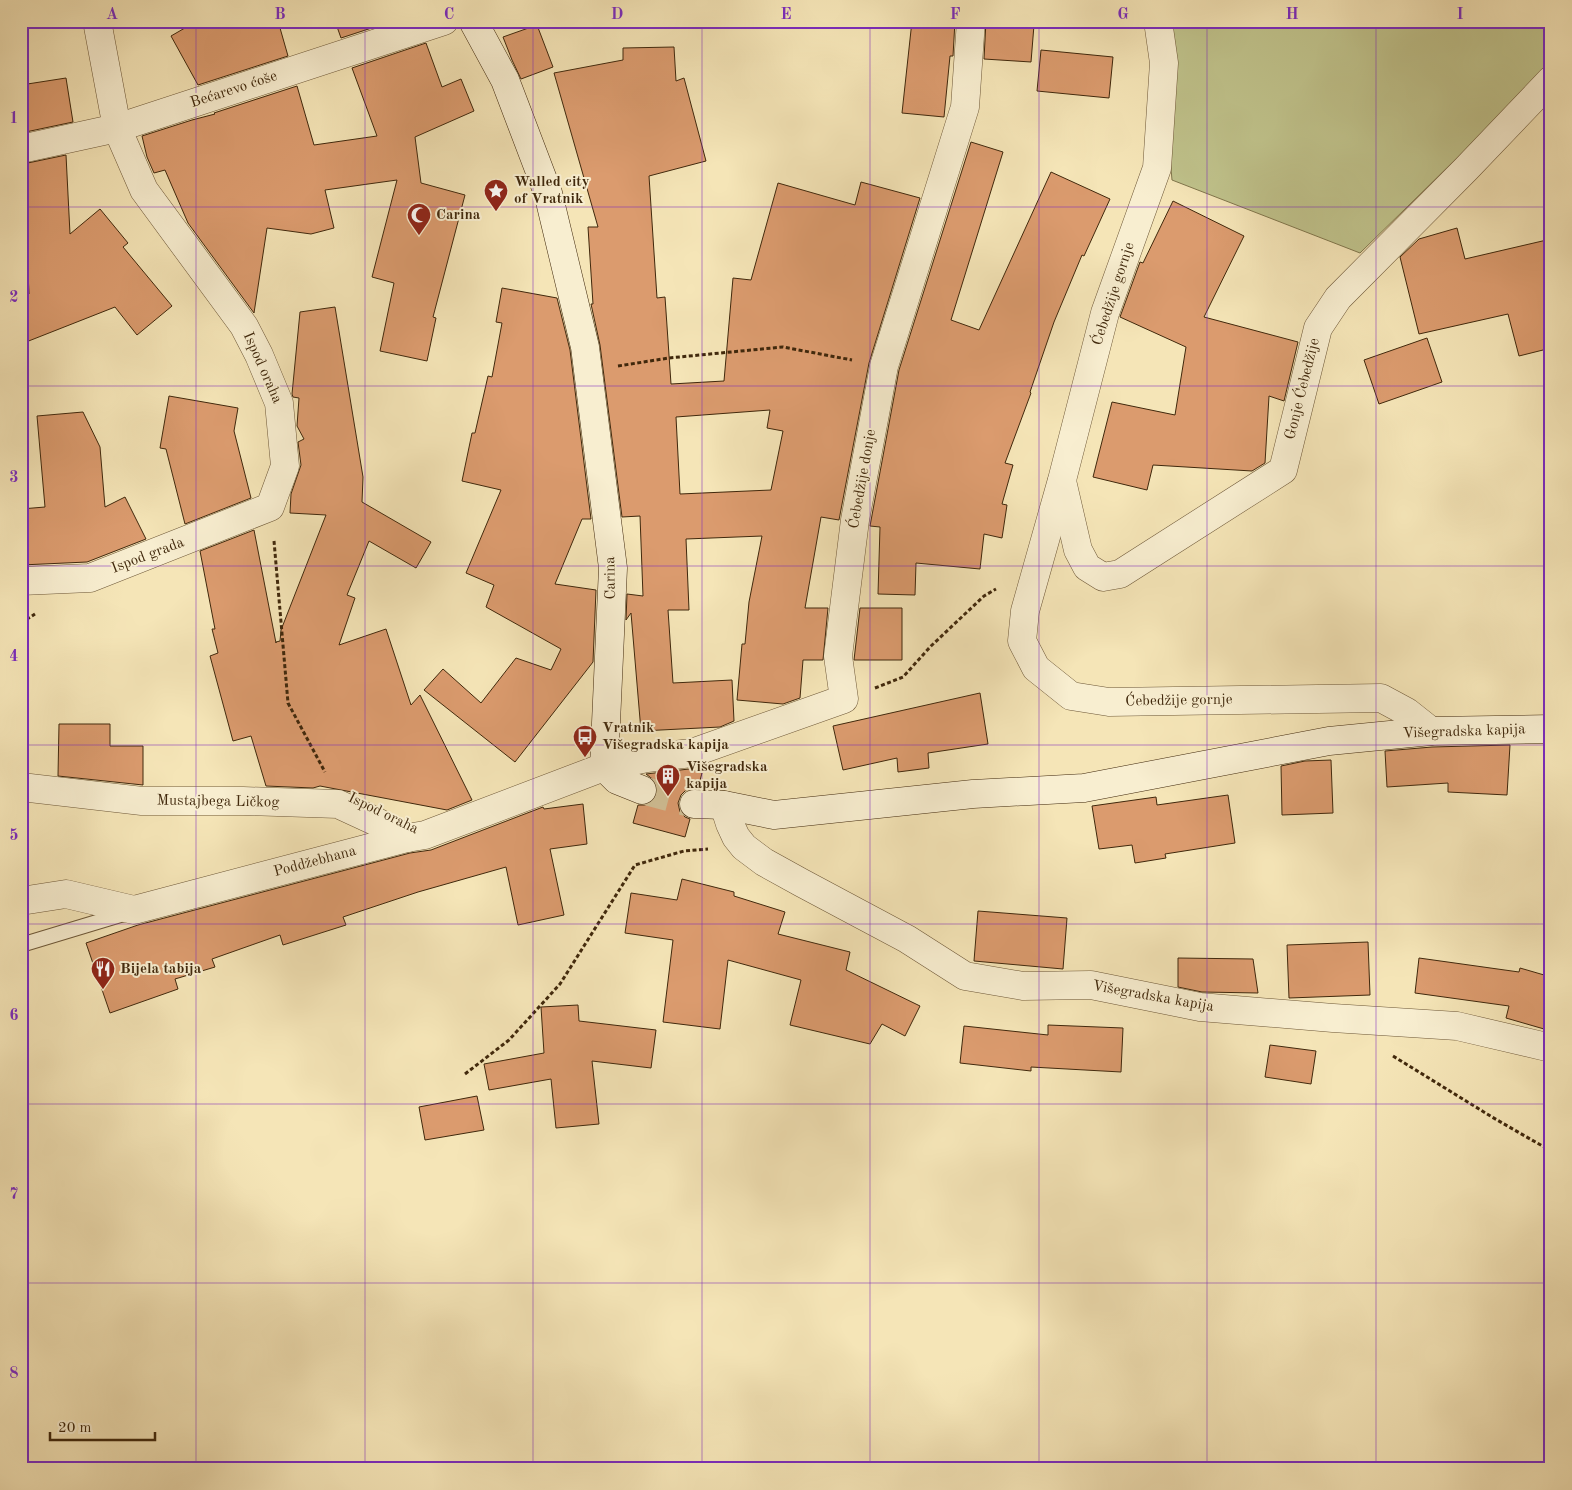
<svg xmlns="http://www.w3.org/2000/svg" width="1572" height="1490" viewBox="0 0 1572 1490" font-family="'Old Standard TT',serif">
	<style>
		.green { fill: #c0c38c; stroke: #80764c }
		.building { fill: #db9b6e; stroke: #40280c; fill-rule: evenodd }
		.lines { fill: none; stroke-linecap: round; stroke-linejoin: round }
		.secondary-tunnel { stroke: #d1bf95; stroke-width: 28; stroke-dasharray: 28 14; stroke-linecap: butt }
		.lane-casing { stroke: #6d5737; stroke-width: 16 }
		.street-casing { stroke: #6d5737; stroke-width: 29 }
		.secondary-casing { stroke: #40280c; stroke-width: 29 }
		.path { stroke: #40280c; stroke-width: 3; stroke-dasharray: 4 2.5; stroke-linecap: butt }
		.lane { stroke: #f8eed0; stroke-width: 14 }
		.street { stroke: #f8eed0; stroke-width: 28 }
		.secondary { stroke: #f8eed0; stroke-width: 28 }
		.grid { fill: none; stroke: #7b2cbf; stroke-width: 1; stroke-opacity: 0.55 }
		.labels { text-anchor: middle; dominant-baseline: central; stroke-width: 4; stroke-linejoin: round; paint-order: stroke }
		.street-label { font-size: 15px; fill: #40280c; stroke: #f8eed0 }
		.poi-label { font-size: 15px; font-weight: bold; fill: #40280c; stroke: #f8eed0; text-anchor: start }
		.neatline { fill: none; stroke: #7b2cbf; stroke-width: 2 }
		.grid-label { font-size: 16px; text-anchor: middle; font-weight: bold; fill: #7b2cbf }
	</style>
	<rect width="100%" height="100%" fill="#f5e5b7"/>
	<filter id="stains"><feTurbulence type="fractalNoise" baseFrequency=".004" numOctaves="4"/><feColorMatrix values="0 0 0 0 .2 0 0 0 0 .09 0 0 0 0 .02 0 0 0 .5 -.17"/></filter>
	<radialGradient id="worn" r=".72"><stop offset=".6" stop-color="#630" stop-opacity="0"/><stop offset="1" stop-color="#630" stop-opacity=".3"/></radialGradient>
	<polygon class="green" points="1158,21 1551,21 1551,60 1499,117 1360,253 1172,180"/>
	<g class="building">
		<polygon points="197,21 278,21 288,56 198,85 171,36"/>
		<polygon points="335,21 393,21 341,38"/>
		<polygon points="912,21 955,21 953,56 950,56 944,117 902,113"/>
		<polygon points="986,21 1034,25 1031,62 984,59"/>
		<polygon points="537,25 553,67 521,79 512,60 503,37"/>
		<polygon points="426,43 442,87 461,79 474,111 415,137 421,183 465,195 433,317 436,318 427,361 380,351 394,283 372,277 397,180 325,190 334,228 311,234 267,228 254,313 188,223 165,170 154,173 147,157 142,136 192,120 215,114 214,113 297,86 314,145 377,136 352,68"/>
		<path d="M674 47 676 81 684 78 706 161 649 176 657 298 665 297 671 384 724 381 733 278 751 280 778 183 855 205 861 182 920 198 869 363 839 520 821 517 805 608H828L823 660H803L800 698 783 704 737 700 742 644H745L749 602 762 536 686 539 689 610H668L673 683 732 680 734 721 720 727 641 731 631 613 626 620 627 594 643 596 640 516 622 517 600 345 591 304H593L588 227H598L554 73 623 60V48ZM770 410 767 428 783 431 771 490 680 494 676 417Z"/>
		<polygon points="1041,50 1113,57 1109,98 1037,91"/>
		<polygon points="66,78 73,122 21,133 21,85"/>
		<polygon points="971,142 1003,152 951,320 979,330 1051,172 1110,199 1084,256 1082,255 1054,322 1030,392 1031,393 1005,463 1013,465 1002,504 1007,505 1002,538 984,534 980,569 916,563 915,595 878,594 880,527 870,526 899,370"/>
		<polygon points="66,155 70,234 100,209 128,243 123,247 172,306 137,335 115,307 21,344 21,297 29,294 23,164"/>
		<polygon points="1173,201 1244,236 1204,317 1298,342 1284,401 1269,396 1265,463 1252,471 1153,465 1147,490 1093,477 1112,402 1175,415 1186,347 1120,317 1140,262 1143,263"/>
		<polygon points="1457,228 1465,259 1551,239 1551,348 1519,356 1508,314 1419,334 1400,257 1419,239"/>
		<polygon points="502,288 557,298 570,350 591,519 582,519 555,584 596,590 593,662 515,762 424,690 443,669 481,703 516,658 551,670 561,649 486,607 494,585 466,573 501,490 462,481 472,433 475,433 488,376 492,377 502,323 496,322"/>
		<polygon points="335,307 363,477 362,502 431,542 416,568 369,541 347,595 355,598 339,645 386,629 411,705 420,695 472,800 447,810 320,786 313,788 266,786 251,736 233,741 210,656 218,653 212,629 215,629 200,551 254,530 276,643 276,642 280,641 281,630 326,515 290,513 291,494 301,465 298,442 304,439 297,426 299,398 293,397 292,394 300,312"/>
		<polygon points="1427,338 1442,382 1379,404 1364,360"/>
		<polygon points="169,396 238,408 234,431 251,498 185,524 166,449 160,448"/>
		<polygon points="83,412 100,447 105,507 125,497 146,539 87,562 21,565 21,509 45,507 37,416"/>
		<polygon points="860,608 902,608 902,660 854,660"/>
		<polygon points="980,693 988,744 928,753 929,768 898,772 897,758 843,770 833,726"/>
		<polygon points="59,724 110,724 110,746 143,746 143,785 58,776"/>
		<polygon points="1510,745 1507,795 1448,792 1448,783 1387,787 1385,751 1432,747"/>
		<polygon points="1331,760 1333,813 1282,815 1281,766 1305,761"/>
		<polygon points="689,769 702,773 698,788 686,790 681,795 678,803 680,812 685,817 690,819 685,837 633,823 638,805 645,805 651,803 657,795 657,787 655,781 646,774"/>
		<polygon points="1228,795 1235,843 1165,854 1166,858 1135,863 1132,845 1099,849 1092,806 1156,797 1157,805"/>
		<polygon points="583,804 587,844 550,849 564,915 518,925 506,867 418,892 343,917 346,925 283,945 280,935 212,959 215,967 175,979 178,989 110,1013 86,943 138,925 410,853 431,850 543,807 544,809"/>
		<polygon points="682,879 734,892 734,896 785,912 778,934 850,952 846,970 920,1006 905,1036 882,1024 870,1044 790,1025 801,980 728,960 720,1029 663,1022 673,940 625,933 631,893 677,900"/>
		<polygon points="978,911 1067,918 1063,969 974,961"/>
		<polygon points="1368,942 1370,995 1289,998 1287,945"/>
		<polygon points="1178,958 1253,959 1258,993 1202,992 1178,987"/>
		<polygon points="1419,958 1519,972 1520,968 1551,977 1551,1031 1506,1018 1509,1006 1415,993"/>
		<polygon points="578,1005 579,1021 656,1030 651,1068 592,1061 599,1124 556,1128 551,1079 489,1090 484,1064 544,1053 541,1007"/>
		<polygon points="1048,1025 1123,1028 1121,1072 1031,1067 1031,1071 960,1063 964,1026 1048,1035"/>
		<polygon points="1270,1045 1316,1051 1311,1084 1265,1077"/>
		<polygon points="477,1096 484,1130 425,1140 419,1107"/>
	</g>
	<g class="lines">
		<polyline class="secondary-tunnel" points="642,790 694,804"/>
		<defs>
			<polyline id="lane" points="21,945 127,913"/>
			<g id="street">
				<polyline points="1158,21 1164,63 1157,168 1105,313 1062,480 1025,611 1022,641 1036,668 1071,696 1109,702 1381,698 1407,712 1431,731"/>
				<polyline points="21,149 117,128 444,21"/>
				<polyline points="1062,481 1078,550 1087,567 1103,577 1120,574 1283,470 1318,328 1338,298 1466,169 1551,80"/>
				<polyline points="21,581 90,578 270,507 285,466 279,403 259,355 244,326 144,190 117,128 97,21"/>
				<polyline points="21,787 142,801 243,801 338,804 377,822 407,838"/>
				<polyline points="724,805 730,824 736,837 744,847 764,862 802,883 907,939 965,976 1023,986 1091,985 1200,1007 1333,1018 1457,1026 1551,1048"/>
				<polyline points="21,901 66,894 134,910 407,838 425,835 604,767 647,758 692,753 844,699 838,656 855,520 884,366 965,107 971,21"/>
			</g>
			<g id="secondary">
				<polyline points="473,21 505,80 548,193 585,347 613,568 604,767 617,780 642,790"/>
				<polyline points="694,804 724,805 774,815 973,794 1084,788 1329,741 1431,731 1551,729"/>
			</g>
		</defs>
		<use href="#lane" class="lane-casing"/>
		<use href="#street" class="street-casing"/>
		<use href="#secondary" class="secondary-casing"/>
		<g class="path">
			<polyline points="618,366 669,358 783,347 852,360"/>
			<polyline points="274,541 288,703 325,772"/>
			<polyline points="21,623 35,614"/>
			<polyline points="875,688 903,677 931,646 984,596 996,589"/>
			<polyline points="1393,1056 1492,1117 1551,1151"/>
			<polyline points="465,1074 509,1040 560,984 635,865 684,851 708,849"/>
		</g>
		<use href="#lane" class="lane"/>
		<use href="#street" class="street"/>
		<use href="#secondary" class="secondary"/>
	</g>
	<path class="grid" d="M196 21V1469M365 21V1469M533 21V1469M702 21V1469M870 21V1469M1039 21V1469M1207 21V1469M1376 21V1469M21 207H1551M21 386H1551M21 566H1551M21 745H1551M21 924H1551M21 1104H1551M21 1283H1551"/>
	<defs>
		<symbol id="sight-pin" viewBox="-11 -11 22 30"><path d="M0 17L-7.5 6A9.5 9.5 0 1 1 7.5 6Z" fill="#8f2418" stroke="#f8eed0"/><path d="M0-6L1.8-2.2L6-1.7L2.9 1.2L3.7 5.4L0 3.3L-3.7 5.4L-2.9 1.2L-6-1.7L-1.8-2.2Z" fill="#fff"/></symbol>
		<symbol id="mosque-pin" viewBox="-11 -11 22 30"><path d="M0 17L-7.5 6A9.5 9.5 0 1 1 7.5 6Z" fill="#8f2418" stroke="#f8eed0"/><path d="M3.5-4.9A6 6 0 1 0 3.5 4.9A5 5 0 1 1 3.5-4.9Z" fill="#fff"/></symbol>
		<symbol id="bus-pin" viewBox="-11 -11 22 30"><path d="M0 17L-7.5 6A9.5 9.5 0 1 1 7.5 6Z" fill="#8f2418" stroke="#f8eed0"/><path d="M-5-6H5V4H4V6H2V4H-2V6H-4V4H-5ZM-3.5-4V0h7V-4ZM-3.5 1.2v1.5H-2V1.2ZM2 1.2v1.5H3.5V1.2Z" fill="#fff"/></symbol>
		<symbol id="building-pin" viewBox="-11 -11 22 30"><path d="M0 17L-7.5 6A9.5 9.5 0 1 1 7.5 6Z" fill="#8f2418" stroke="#f8eed0"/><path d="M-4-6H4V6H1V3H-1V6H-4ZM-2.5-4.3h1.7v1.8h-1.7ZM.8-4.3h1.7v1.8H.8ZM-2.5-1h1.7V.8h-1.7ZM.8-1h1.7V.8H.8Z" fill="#fff"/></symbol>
		<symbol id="restaurant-pin" viewBox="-11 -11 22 30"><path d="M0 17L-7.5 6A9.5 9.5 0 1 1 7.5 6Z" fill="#8f2418" stroke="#f8eed0"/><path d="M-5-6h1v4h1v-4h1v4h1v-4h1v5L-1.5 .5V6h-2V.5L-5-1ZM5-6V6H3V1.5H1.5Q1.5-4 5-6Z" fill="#fff"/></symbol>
	</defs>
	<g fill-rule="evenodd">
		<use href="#sight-pin" x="482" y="177" width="28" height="38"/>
		<use href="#mosque-pin" x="405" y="201" width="28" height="38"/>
		<use href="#bus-pin" x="571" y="723" width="28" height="38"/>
		<use href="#building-pin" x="654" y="762" width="28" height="38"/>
		<use href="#restaurant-pin" x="89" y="955" width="28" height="38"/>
	</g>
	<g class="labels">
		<g class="street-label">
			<text transform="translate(234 90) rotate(-18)">Bećarevo ćoše</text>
			<text transform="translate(1114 294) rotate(-72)">Ćebedžije gornje</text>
			<text transform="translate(262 368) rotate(66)">Ispod oraha</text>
			<text transform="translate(1303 389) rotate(-76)">Gonje Ćebedžije</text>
			<text transform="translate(863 479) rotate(-80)">Ćebedžije donje</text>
			<text transform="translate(148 556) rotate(-21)">Ispod grada</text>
			<text transform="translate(611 578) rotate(-91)">Carina</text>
			<text transform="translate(1179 701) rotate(-1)">Ćebedžije gornje</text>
			<text transform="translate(1464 732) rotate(-2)">Višegradska kapija</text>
			<text transform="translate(218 802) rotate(1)">Mustajbega Ličkog</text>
			<text transform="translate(383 814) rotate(26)">Ispod oraha</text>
			<text transform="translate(315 862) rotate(-15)">Poddžebhana</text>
			<text transform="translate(1153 997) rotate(10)">Višegradska kapija</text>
		</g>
		<g class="poi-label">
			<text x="514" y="182">Walled city<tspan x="514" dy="17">of Vratnik</tspan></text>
			<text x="436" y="215">Carina</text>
			<text x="602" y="728">Vratnik<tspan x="602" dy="17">Višegradska kapija</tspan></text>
			<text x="686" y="767">Višegradska<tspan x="686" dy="17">kapija</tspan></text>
			<text x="120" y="969">Bijela tabija</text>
		</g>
	</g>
	<rect width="1572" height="1490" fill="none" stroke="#f5e5b7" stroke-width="55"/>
	<path d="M50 1432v8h105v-8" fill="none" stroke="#40280c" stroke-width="2.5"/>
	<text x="58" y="1432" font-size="15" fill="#40280c" stroke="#f8eed0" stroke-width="4" paint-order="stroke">20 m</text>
	<rect x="28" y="28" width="1516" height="1434" class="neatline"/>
	<g class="grid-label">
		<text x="112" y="19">A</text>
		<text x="280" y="19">B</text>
		<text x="449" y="19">C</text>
		<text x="617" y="19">D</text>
		<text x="786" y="19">E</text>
		<text x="955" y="19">F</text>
		<text x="1123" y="19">G</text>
		<text x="1292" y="19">H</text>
		<text x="1460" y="19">I</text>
		<text x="14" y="123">1</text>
		<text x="14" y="302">2</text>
		<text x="14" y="482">3</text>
		<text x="14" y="661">4</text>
		<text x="14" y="840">5</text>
		<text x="14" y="1020">6</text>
		<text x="14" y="1199">7</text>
		<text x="14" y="1378">8</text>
	</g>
	<rect width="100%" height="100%" filter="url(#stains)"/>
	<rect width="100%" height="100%" fill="url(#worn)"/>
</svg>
